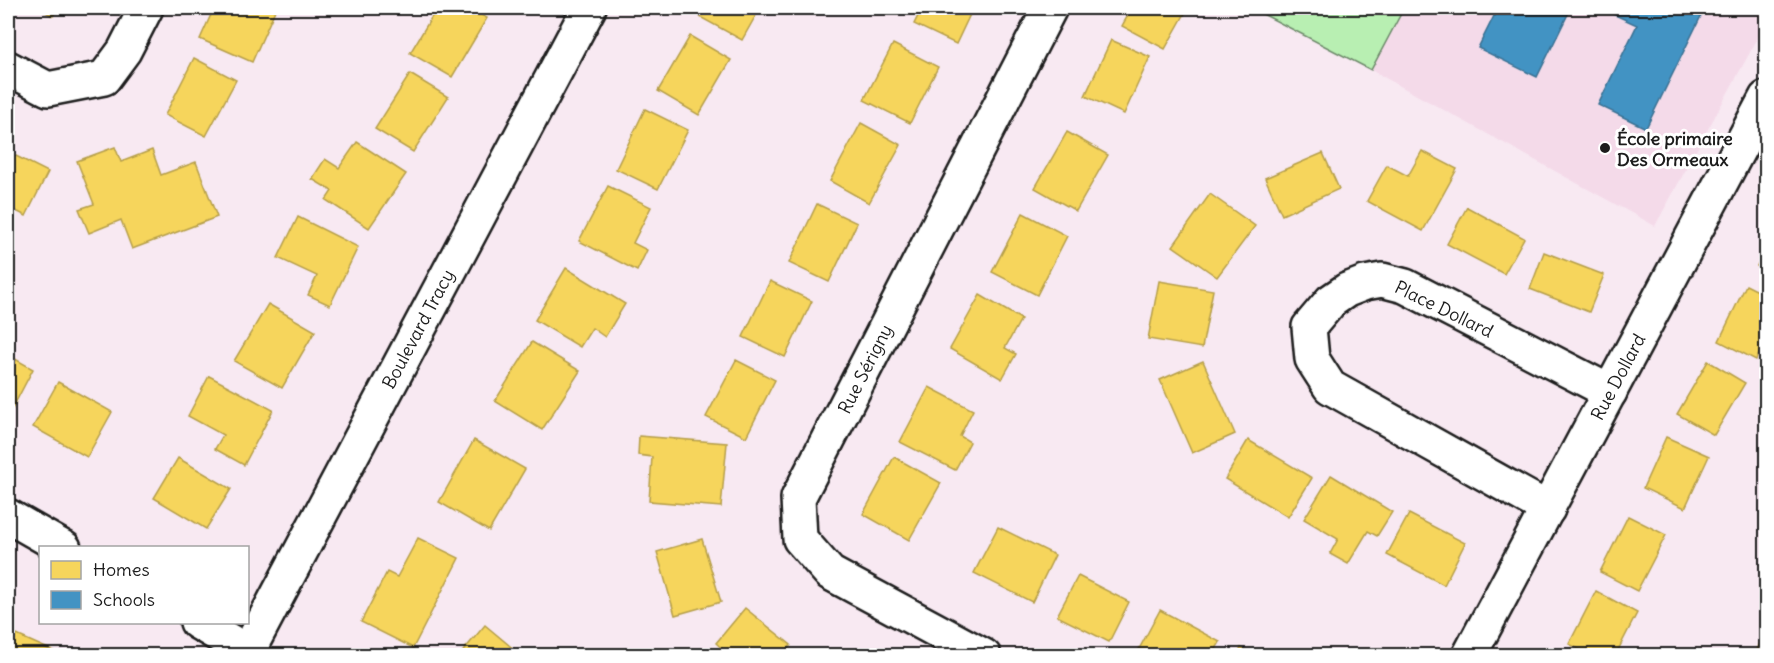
<svg xmlns="http://www.w3.org/2000/svg" width="1774" height="663" viewBox="0 0 1774 663" font-family="Delius,sans-serif">
	<style>
		.built { fill: #f4dae9 }
		.green { fill: #b8efb2; stroke: #6a8667; stroke-width: 1.5 }
		.homes { fill: #f6d55c; stroke: #b59e49; stroke-width: 1.5 }
		.schools { fill: #4393c3; stroke: #376f91; stroke-width: 1.5 }
		.lines { fill: none; stroke-linecap: round; stroke-linejoin: round }
		.minor-casing { stroke: #1c1c1c; stroke-width: 38 }
		.minor { stroke: #fff; stroke-width: 33 }
		.poi-dot { fill: #1c1c1c; stroke: #fff; stroke-width: 2 }
		.labels { text-anchor: middle; dominant-baseline: central; stroke-width: 6; stroke-linejoin: round; paint-order: stroke }
		.poi-label { font-size: 18px; font-weight: bold; fill: #1c1c1c; stroke: #fff; text-anchor: start }
		.street-label { font-size: 18px; fill: #1c1c1c; stroke: #fff }
	</style>
	<rect width="100%" height="100%" fill="#f8e9f2"/>
	<filter id="ink" filterUnits="userSpaceOnUse"><feTurbulence type="fractalNoise" baseFrequency=".0167" numOctaves="2"/><feDisplacementMap in="SourceGraphic" scale="12" xChannelSelector="R" yChannelSelector="G"/><feConvolveMatrix kernelMatrix="1 2 1 2 8 2 1 2 1" color-interpolation-filters="sRGB"/></filter>
	<g filter="url(#ink)">
		<polygon class="built" points="1404,8 1766,8 1766,23 1655,226 1371,70"/>
		<polygon class="green" points="1251,8 1404,8 1371,70"/>
		<g class="homes">
			<polygon points="38,8 58,8 53,16"/>
			<polygon points="214,8 276,8 252,62 200,39"/>
			<polygon points="437,8 468,8 487,18 452,77 410,53"/>
			<polygon points="705,8 760,8 742,40 700,17"/>
			<polygon points="922,8 973,8 956,44 914,24"/>
			<polygon points="1132,8 1188,8 1165,49 1122,26"/>
			<polygon points="690,36 731,60 699,115 658,91"/>
			<polygon points="1111,40 1150,57 1124,114 1085,96"/>
			<polygon points="893,44 938,67 910,123 864,100"/>
			<polygon points="194,58 236,80 206,136 165,115"/>
			<polygon points="410,74 448,97 413,152 375,129"/>
			<polygon points="645,109 688,130 658,189 616,169"/>
			<polygon points="861,123 901,145 869,203 830,181"/>
			<polygon points="1067,132 1108,155 1076,211 1035,188"/>
			<polygon points="357,142 406,174 369,228 326,200 332,191 312,179 325,159 339,168"/>
			<polygon points="115,147 121,162 152,150 161,175 196,162 217,217 132,249 121,220 89,233 79,209 94,204 77,161"/>
			<polygon points="1422,151 1457,169 1423,231 1367,201 1387,165 1408,176"/>
			<polygon points="8,152 48,172 26,216 8,207"/>
			<polygon points="1323,153 1339,189 1282,215 1265,178"/>
			<polygon points="608,186 651,207 633,243 647,250 637,271 579,241"/>
			<polygon points="1210,194 1255,226 1217,277 1173,246"/>
			<polygon points="817,204 857,223 829,282 789,263"/>
			<polygon points="1467,207 1524,238 1504,274 1447,244"/>
			<polygon points="1023,213 1067,236 1037,295 992,272"/>
			<polygon points="298,217 358,247 330,305 308,295 317,276 278,258"/>
			<polygon points="1766,248 1766,271 1757,266"/>
			<polygon points="1544,252 1604,275 1589,312 1530,289"/>
			<polygon points="566,268 625,304 605,337 592,328 580,347 535,320"/>
			<polygon points="770,281 812,301 785,357 743,337"/>
			<polygon points="1159,281 1213,290 1202,348 1148,339"/>
			<polygon points="1746,285 1766,295 1766,339 1756,360 1719,341"/>
			<polygon points="980,295 1021,319 1005,348 1016,354 1002,379 950,349"/>
			<polygon points="268,304 315,331 282,388 234,361"/>
			<polygon points="532,342 580,371 542,430 495,401"/>
			<polygon points="8,355 33,369 10,413 8,412"/>
			<polygon points="736,360 775,380 746,437 706,417"/>
			<polygon points="1203,361 1235,434 1192,453 1160,380"/>
			<polygon points="1708,361 1745,383 1714,435 1677,414"/>
			<polygon points="209,376 273,410 244,465 215,449 223,435 188,416"/>
			<polygon points="58,382 112,412 87,457 33,427"/>
			<polygon points="929,387 973,410 960,436 970,442 955,470 900,442"/>
			<polygon points="639,436 727,443 721,507 649,501 652,457 638,455"/>
			<polygon points="1666,437 1709,456 1685,508 1643,488"/>
			<polygon points="474,440 525,469 489,531 439,502"/>
			<polygon points="1248,440 1312,478 1288,517 1225,479"/>
			<polygon points="894,457 941,483 909,540 863,514"/>
			<polygon points="178,458 231,489 206,529 154,498"/>
			<polygon points="1331,475 1392,512 1377,536 1368,531 1348,564 1330,554 1338,539 1304,519"/>
			<polygon points="1409,514 1465,543 1444,585 1387,555"/>
			<polygon points="1628,516 1666,535 1637,591 1600,572"/>
			<polygon points="998,527 1055,555 1032,602 974,573"/>
			<polygon points="418,538 459,558 413,648 361,622 387,572 397,577"/>
			<polygon points="702,539 721,602 675,615 657,552"/>
			<polygon points="1078,576 1129,602 1109,642 1057,616"/>
			<polygon points="1596,591 1637,613 1615,656 1592,656 1569,644"/>
			<polygon points="745,608 791,645 783,656 730,656 716,643"/>
			<polygon points="1160,610 1220,642 1212,656 1145,656 1138,651"/>
			<polygon points="485,625 522,656 459,656"/>
			<polygon points="1766,631 1766,656 1754,656"/>
			<polygon points="10,632 64,656 8,656 8,638"/>
			<polygon points="1241,648 1257,656 1237,656"/>
		</g>
		<g class="schools">
			<polygon points="1498,8 1571,8 1537,77 1478,48"/>
			<polygon points="1600,8 1705,8 1646,128 1598,105 1637,25"/>
		</g>
		<g class="lines">
			<defs>
				<g id="minor">
					<polyline points="8,68 48,89 104,78 124,51 146,8"/>
					<polyline points="1548,509 1330,387 1312,359 1309,327 1331,301 1347,290 1365,283 1382,280 1405,286 1610,392"/>
					<polyline points="8,516 64,548"/>
					<polyline points="197,622 255,656"/>
					<polyline points="248,651 589,8"/>
					<polyline points="984,656 830,573 800,539 798,498 1050,8"/>
					<polyline points="1469,656 1766,98"/>
				</g>
			</defs>
			<use href="#minor" class="minor-casing"/>
			<use href="#minor" class="minor"/>
		</g>
	</g>
	<circle class="poi-dot" cx="1605" cy="148" r="6"/>
	<g class="labels">
		<g class="poi-label">
			<text x="1617" y="138">École primaire<tspan x="1617" dy="21">Des Ormeaux</tspan></text>
		</g>
		<g class="street-label">
			<text transform="translate(1444 309) rotate(26)">Place Dollard</text>
			<text transform="translate(418 329) rotate(-62)">Boulevard Tracy</text>
			<text transform="translate(865 369) rotate(-63)">Rue Sérigny</text>
			<text transform="translate(1618 377) rotate(-62)">Rue Dollard</text>
		</g>
	</g>
	<rect width="1774" height="663" fill="none" stroke="#fff" stroke-width="30"/>
	<rect x="15" y="15" width="1744" height="633" fill="none" stroke="#1c1c1c" stroke-width="2" filter="url(#ink)"/>
	<rect x="39" y="546" width="210" height="78" fill="#ffffff" stroke="#a4a4a4" stroke-width="1.5"/>
	<rect x="51" y="561" width="30" height="18" fill="#f6d55c" stroke="#a4a4a4" stroke-width="1.5"/>
	<text x="93" y="576" font-size="18" fill="#1c1c1c">Homes</text>
	<rect x="51" y="591" width="30" height="18" fill="#4393c3" stroke="#a4a4a4" stroke-width="1.5"/>
	<text x="93" y="606" font-size="18" fill="#1c1c1c">Schools</text>
</svg>
